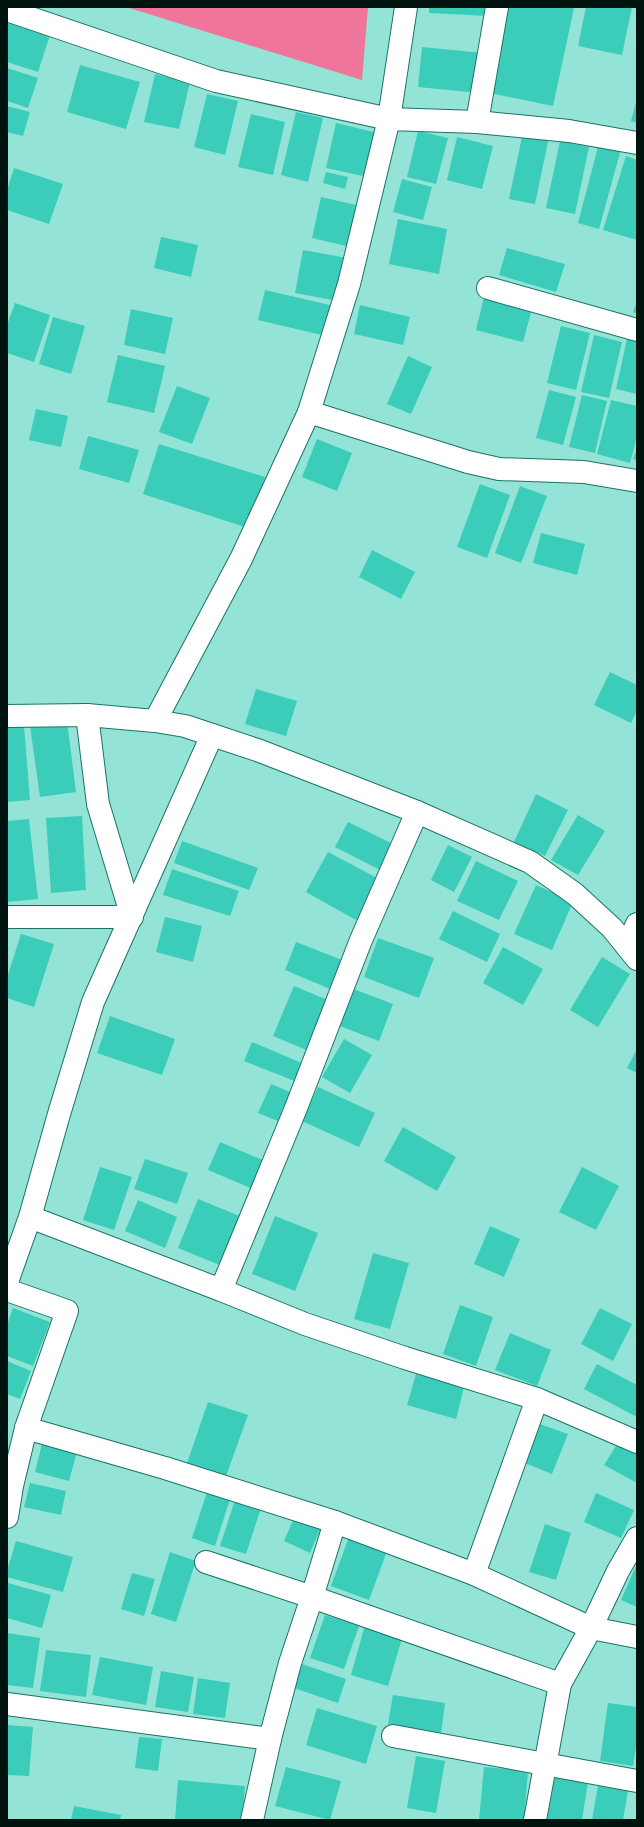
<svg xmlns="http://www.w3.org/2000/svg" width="644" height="1827" viewBox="0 0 644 1827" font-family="Arial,sans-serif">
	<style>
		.water { fill: #ef759b }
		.building { fill: #3bcdba }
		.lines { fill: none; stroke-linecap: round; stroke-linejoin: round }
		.minor-casing { stroke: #1a7267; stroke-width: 24 }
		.minor { stroke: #fff; stroke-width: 22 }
	</style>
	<rect width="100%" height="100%" fill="#93e4d6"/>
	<polygon class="water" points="126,7 368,7 362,80"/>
	<g class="building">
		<polygon points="429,7 489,7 488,16 429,13"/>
		<polygon points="503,7 574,8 553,106 485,92"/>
		<polygon points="586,7 632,7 622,55 578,46"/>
		<polygon points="7,17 51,32 38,72 7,62"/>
		<polygon points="422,47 483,53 479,93 418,87"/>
		<polygon points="80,65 140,82 126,129 67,112"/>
		<polygon points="7,68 38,78 28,108 7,101"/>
		<polygon points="155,74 190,82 179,129 144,122"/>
		<polygon points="207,94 238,101 225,155 194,147"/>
		<polygon points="637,99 637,123 631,121"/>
		<polygon points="7,106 30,112 23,136 7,132"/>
		<polygon points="296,112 323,118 308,182 281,175"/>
		<polygon points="251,114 285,122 273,175 238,167"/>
		<polygon points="336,123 382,134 372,178 326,168"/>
		<polygon points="418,131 448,138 436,184 407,177"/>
		<polygon points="523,132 549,137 535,204 509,199"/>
		<polygon points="457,137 493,146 482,189 447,180"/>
		<polygon points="560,141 589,147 575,214 546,208"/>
		<polygon points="599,143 621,149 599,229 578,223"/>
		<polygon points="626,156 637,160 637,240 603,230"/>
		<polygon points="14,168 63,184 49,224 7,210 7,190"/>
		<polygon points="326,172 348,177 345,189 323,183"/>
		<polygon points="402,179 432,187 423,220 393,212"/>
		<polygon points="321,197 365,207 355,248 312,238"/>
		<polygon points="398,219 447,229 439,274 389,264"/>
		<polygon points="161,237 198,245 191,277 154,268"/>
		<polygon points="507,248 565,264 556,292 499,275"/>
		<polygon points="303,250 347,258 338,301 295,293"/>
		<polygon points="265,290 334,306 326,336 258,320"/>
		<polygon points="485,293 533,305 523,342 476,330"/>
		<polygon points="637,301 637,314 633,312"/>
		<polygon points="15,303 50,315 34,362 7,353 7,325"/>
		<polygon points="360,305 410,317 403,345 354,334"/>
		<polygon points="131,309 173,318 165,354 124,345"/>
		<polygon points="53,317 85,326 71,374 39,364"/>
		<polygon points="561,326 590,333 576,390 547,383"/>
		<polygon points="594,335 622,342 609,398 581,392"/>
		<polygon points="627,339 637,341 637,394 616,389"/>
		<polygon points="118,355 165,366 154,413 107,402"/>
		<polygon points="408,356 432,367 411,414 387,404"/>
		<polygon points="177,386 210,398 192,444 159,432"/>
		<polygon points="549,390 576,397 563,445 536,438"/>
		<polygon points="582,395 607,401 595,453 569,447"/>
		<polygon points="611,400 637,406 637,437 630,463 597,454"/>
		<polygon points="36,409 68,416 61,447 29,440"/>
		<polygon points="88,436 139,450 129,483 79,469"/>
		<polygon points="317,439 352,453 337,491 302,477"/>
		<polygon points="159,444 265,477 248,528 143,494"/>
		<polygon points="637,448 637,460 633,459"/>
		<polygon points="480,484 510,495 487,558 457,547"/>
		<polygon points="520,486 547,496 521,563 495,553"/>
		<polygon points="541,533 585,544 577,575 533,563"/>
		<polygon points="372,550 415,572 401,599 359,577"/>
		<polygon points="610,672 637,685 637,711 631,723 594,705"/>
		<polygon points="256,689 297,701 286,736 245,724"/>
		<polygon points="67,721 76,792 40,797 30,726"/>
		<polygon points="24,726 30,800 7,802 7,728"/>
		<polygon points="536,794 568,810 545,856 514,842"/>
		<polygon points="578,815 605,831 578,875 551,860"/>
		<polygon points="82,816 86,890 51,893 46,818"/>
		<polygon points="29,819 38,899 7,902 7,821"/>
		<polygon points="348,822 395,845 382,871 335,847"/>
		<polygon points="182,841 258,868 249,890 174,863"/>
		<polygon points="448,845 472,857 454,892 431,880"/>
		<polygon points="328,852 379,879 356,920 306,892"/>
		<polygon points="476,861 518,881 499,920 457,901"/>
		<polygon points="172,869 239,891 230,916 163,895"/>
		<polygon points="536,885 573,902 552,950 514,934"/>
		<polygon points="453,911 500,934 487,962 439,939"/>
		<polygon points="165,917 202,926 193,962 156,952"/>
		<polygon points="21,934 54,944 34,1007 7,998 7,978"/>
		<polygon points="378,938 434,958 419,998 364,977"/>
		<polygon points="296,942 342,960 330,989 285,970"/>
		<polygon points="503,947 543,969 523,1005 483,983"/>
		<polygon points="602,957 630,974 598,1027 570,1010"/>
		<polygon points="294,986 330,1001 309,1051 273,1036"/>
		<polygon points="351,988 393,1004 379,1041 337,1025"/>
		<polygon points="110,1016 175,1039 162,1075 97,1053"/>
		<polygon points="344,1039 372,1055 350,1093 322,1077"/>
		<polygon points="252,1042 304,1064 297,1082 244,1061"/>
		<polygon points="637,1049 637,1073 627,1068"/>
		<polygon points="271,1084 290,1092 278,1121 258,1113"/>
		<polygon points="318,1087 375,1113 359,1147 302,1121"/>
		<polygon points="403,1127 456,1157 437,1191 384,1161"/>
		<polygon points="220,1142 265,1161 253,1189 208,1170"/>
		<polygon points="145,1159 188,1173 177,1204 134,1189"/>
		<polygon points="100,1167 132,1177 114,1230 83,1220"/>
		<polygon points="582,1167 619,1186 596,1230 559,1212"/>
		<polygon points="198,1199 242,1217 222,1266 178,1248"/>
		<polygon points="138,1200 177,1217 165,1248 125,1231"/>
		<polygon points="275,1216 318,1233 295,1291 252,1274"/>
		<polygon points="490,1226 520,1239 504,1277 474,1264"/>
		<polygon points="373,1253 409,1263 390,1329 354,1319"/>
		<polygon points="460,1305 493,1317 476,1366 443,1354"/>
		<polygon points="13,1308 50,1322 33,1366 7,1356 7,1325"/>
		<polygon points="600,1308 632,1324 613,1361 581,1344"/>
		<polygon points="510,1333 551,1350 537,1386 495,1370"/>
		<polygon points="7,1361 31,1371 20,1399 7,1394"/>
		<polygon points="597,1364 637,1385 637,1417 584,1389"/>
		<polygon points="416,1374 464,1387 456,1419 407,1405"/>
		<polygon points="208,1402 248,1415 226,1476 187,1463"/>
		<polygon points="537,1423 568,1434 552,1474 522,1462"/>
		<polygon points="621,1438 637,1445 637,1483 604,1465"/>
		<polygon points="43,1440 78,1448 69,1481 35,1472"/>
		<polygon points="30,1483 66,1491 61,1515 24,1507"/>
		<polygon points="207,1492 230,1499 215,1546 192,1538"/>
		<polygon points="596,1493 634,1510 621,1538 584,1522"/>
		<polygon points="235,1500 261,1508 246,1554 220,1546"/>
		<polygon points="295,1516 321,1527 310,1553 284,1541"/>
		<polygon points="545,1524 571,1533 556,1580 529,1572"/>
		<polygon points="349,1537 387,1551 369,1600 331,1586"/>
		<polygon points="16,1541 73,1557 63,1592 7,1577 7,1571"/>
		<polygon points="170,1552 196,1561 176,1622 151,1614"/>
		<polygon points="636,1566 637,1566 637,1607 621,1600"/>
		<polygon points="132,1573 155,1579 144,1616 121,1609"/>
		<polygon points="8,1583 51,1595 42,1628 7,1618"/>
		<polygon points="325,1615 359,1626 344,1669 310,1658"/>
		<polygon points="365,1625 403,1635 388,1686 351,1675"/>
		<polygon points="7,1633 40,1638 33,1688 7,1685"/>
		<polygon points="46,1650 91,1655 86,1697 40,1691"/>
		<polygon points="100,1657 153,1667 146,1705 92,1695"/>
		<polygon points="302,1664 346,1679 338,1703 294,1688"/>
		<polygon points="161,1671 194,1677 188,1712 155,1707"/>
		<polygon points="198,1678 230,1683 225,1718 193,1714"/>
		<polygon points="393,1695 445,1703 441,1733 388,1724"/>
		<polygon points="608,1703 637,1707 637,1741 633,1766 600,1761"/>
		<polygon points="317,1708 377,1726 366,1764 306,1745"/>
		<polygon points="7,1725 33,1727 29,1776 7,1775"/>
		<polygon points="139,1737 162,1739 158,1771 135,1768"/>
		<polygon points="416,1756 445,1761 436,1813 407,1808"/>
		<polygon points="286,1767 341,1781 330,1820 275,1806"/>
		<polygon points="484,1767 528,1771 524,1820 479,1820"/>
		<polygon points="555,1776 588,1782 582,1820 547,1820"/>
		<polygon points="178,1780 245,1786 242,1820 175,1820"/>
		<polygon points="599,1780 629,1785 623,1820 592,1820"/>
		<polygon points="74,1806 121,1815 120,1820 71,1820"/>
	</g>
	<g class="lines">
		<defs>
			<g id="minor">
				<polyline points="7,10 216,81 389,119 406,7"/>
				<polyline points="477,122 497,7"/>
				<polyline points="488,288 637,330"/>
				<polyline points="309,412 468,462 499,469 584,472 637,481"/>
				<polyline points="7,716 87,715 155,721 185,726 260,751 417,812 530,862 575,894 612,928 637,959"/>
				<polyline points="155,721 241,559 309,412 349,284 389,119 477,122 569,131 637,143"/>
				<polyline points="7,917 132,917 98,804 87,715"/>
				<polyline points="627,946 637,924"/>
				<polyline points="30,1217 221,1290"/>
				<polyline points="7,1282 30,1217 59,1114 93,1002 212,735"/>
				<polyline points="7,1290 67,1311 26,1428"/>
				<polyline points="537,1399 637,1442"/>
				<polyline points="7,1517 12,1486 26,1428 165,1468 335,1522"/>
				<polyline points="206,1562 312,1597 560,1684"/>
				<polyline points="474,1574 591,1628 637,1637"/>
				<polyline points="7,1704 270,1739"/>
				<polyline points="393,1736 637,1781"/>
				<polyline points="252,1820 270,1739 290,1663 312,1597 335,1522 474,1574 537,1399 405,1358 305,1324 221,1290 296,1108 361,940 417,812"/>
				<polyline points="535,1820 560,1684 591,1628 618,1571 637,1538"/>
			</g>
		</defs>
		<use href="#minor" class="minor-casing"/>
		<use href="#minor" class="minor"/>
	</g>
	<rect width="644" height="1827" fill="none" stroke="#00130f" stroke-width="16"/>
</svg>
